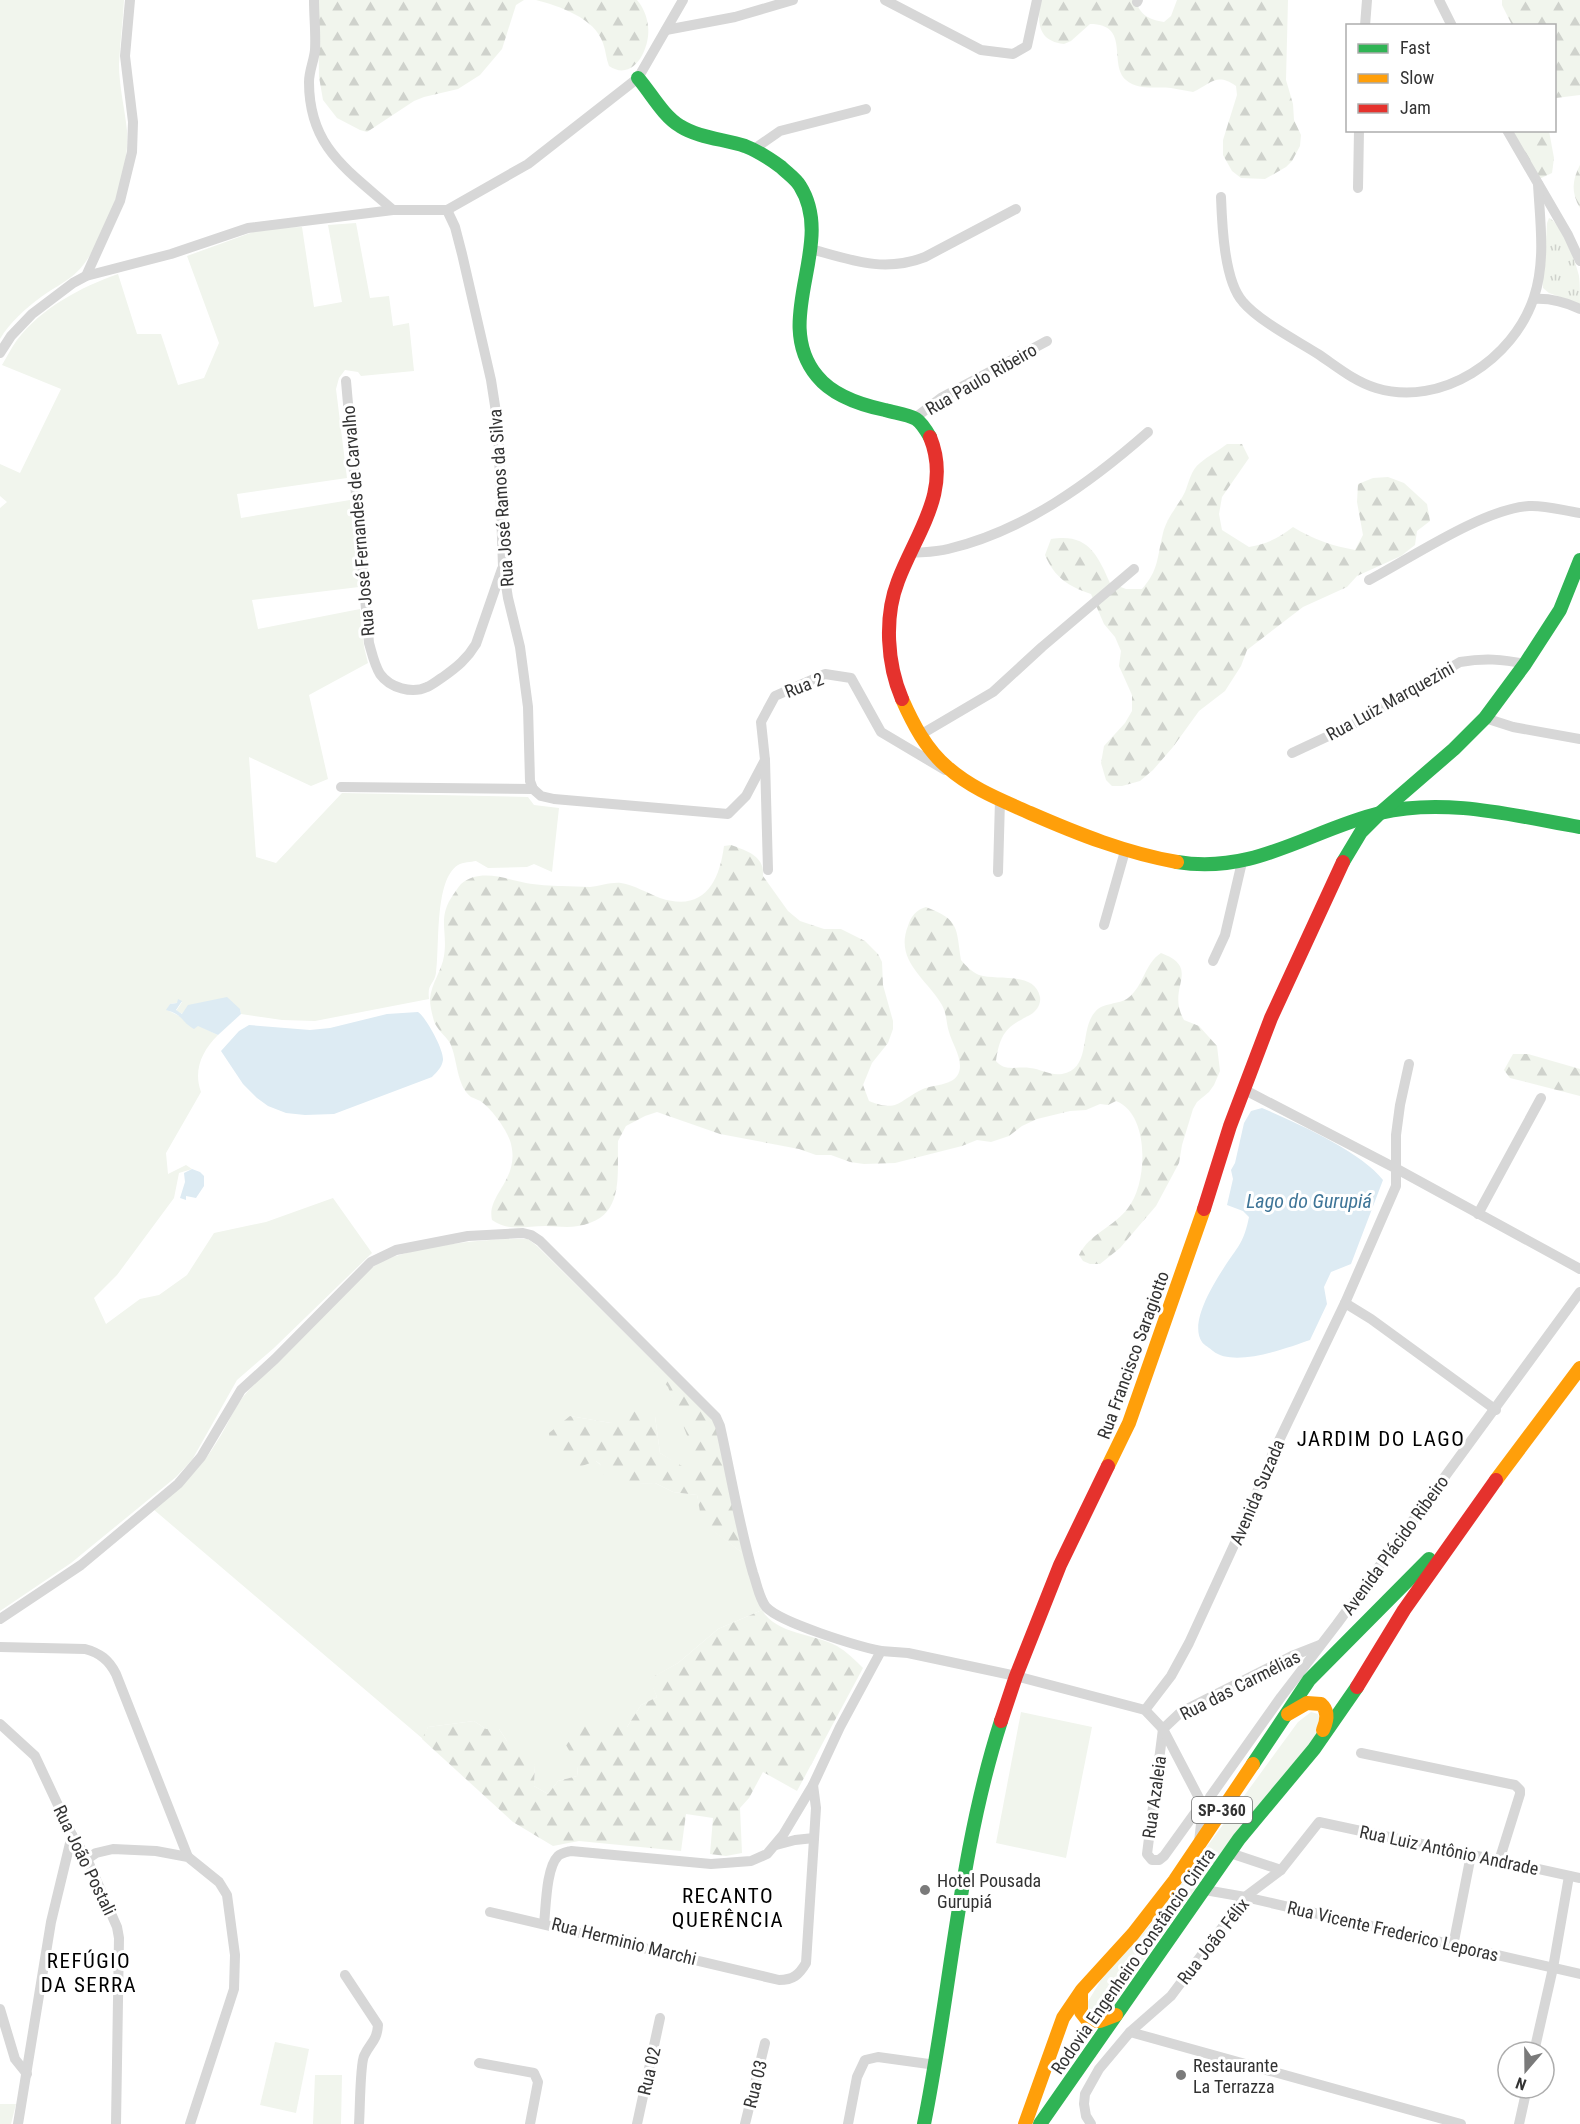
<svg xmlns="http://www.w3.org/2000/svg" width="1580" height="2124" viewBox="0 0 1580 2124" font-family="'Roboto Condensed',sans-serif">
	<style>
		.grass { fill: #f1f5ed }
		.forest { fill: url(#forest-firs) }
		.park { fill: url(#park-tufts) }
		.water { fill: #ddebf3 }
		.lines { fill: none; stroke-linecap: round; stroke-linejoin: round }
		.street { stroke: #d7d7d7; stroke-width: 10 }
		.fast { stroke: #30b455; stroke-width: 14 }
		.slow { stroke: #ff9f0a; stroke-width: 14 }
		.jam { stroke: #e5322d; stroke-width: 14 }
		.poi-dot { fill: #7a7a7a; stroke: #fff; stroke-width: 2 }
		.labels { text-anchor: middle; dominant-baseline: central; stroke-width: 6; stroke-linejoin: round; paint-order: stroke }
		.shield { fill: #fff; stroke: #707070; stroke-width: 1.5 }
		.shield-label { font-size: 16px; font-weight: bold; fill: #333 }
		.street-label { font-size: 18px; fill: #333; stroke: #fff }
		.poi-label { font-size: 18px; fill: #333; stroke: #fff; text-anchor: start }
		.water-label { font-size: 20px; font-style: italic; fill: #3f7597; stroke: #fff }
		.quarter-label { font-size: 21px; letter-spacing: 1.5px; fill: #000; stroke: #fff }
	</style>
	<defs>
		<pattern id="forest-firs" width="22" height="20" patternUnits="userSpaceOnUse" patternTransform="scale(1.5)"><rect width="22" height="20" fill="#f1f5ed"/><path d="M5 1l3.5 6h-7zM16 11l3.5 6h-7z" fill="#cfd2cc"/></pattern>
		<pattern id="park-tufts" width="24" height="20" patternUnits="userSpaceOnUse" patternTransform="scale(1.5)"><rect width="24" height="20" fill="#f1f5ed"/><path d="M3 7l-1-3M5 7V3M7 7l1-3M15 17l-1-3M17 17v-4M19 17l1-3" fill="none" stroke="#cfd2cc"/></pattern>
	</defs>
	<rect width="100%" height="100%" fill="#fff"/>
	<g class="grass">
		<path d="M0 0H124C123 21 120 42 119 64 119 87 125 109 127 131 130 171 108 231 84 264 73 279 56 286 41 297 25 309 10 322 0 339Z"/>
		<path d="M356 223 370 298 389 296 393 326 409 323 414 371 361 376 358 372 345 370 339 378 336 389 347 478 237 494 241 518 350 500 359 587 252 600 258 629 360 609 364 647 368 663 309 695 328 779 311 786 249 757 256 857 276 863 342 793 528 797 534 805 559 808 552 872 534 864 527 867 488 868 476 861C471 862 463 862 458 865 434 880 440 947 436 973 434 985 427 983 429 999L315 1021 282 1020 241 1014 240 1009 183 1014 176 1011 182 1002 170 1004 167 1010 218 1035C202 1051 193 1070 201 1092L166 1153 168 1174 186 1165 192 1169 179 1173 174 1198 117 1275 94 1298 106 1324 140 1299 159 1295 187 1275 214 1233 266 1222 333 1198 372 1253 274 1348 237 1380 192 1460 176 1477 71 1563 0 1611V508L7 502 0 496V464L20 473 61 389 2 365C7 357 11 348 17 340 41 308 81 287 118 274L137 334H161L178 385 204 378 219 343 187 256 253 232 274 228 302 227 314 307 342 302 328 225Z"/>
		<path d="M528 1239 537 1246 658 1366 655 1371 668 1386 700 1466 682 1467 660 1453 655 1416 611 1423 570 1416 596 1461 622 1484 655 1483 673 1492 697 1495 703 1523 744 1554 762 1610 718 1629 678 1663 650 1679 657 1697 641 1705 627 1727 578 1766 577 1776 558 1781 548 1794 534 1786 535 1765 507 1741 499 1729H486L474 1721 428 1727 423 1739 153 1509C179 1489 201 1469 218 1440 227 1426 233 1410 243 1397 259 1376 281 1361 298 1342 321 1318 349 1282 376 1265 406 1246 491 1238 528 1239Z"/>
		<polygon points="1021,1712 1092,1727 1066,1858 996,1843"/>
		<path d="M1311 1712 1318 1714C1323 1723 1318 1732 1313 1740L1239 1828 1136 1971 1110 2011 1093 2015 1090 2012 1087 2003 1101 1980 1149 1926 1298 1722Z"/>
		<polygon points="275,2042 309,2049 296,2113 260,2105"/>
		<polygon points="315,2075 342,2075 341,2124 313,2124"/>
		<polygon points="0,2104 16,2104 11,2124 0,2124"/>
	</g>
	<g class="forest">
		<polygon points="318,0 524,0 516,5 502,49 480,75 458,89 424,97 414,101 367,132 360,130 337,118 323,100 319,77"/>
		<path d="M536 0H637C643 7 647 16 648 26 651 47 634 83 609 66 606 59 606 51 603 43 595 18 559 6 536 0Z"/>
		<path d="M1041 0H1136C1139 15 1150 20 1164 22L1171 16 1177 0H1288L1286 80 1293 104 1294 120 1301 135 1300 146 1292 161 1286 167 1265 179 1241 178 1232 171 1223 155V140L1237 95 1236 86C1216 72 1211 84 1193 92 1186 91 1178 89 1171 88 1156 86 1138 91 1126 80 1108 64 1131 24 1090 24L1071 41 1064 44C1037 41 1037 21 1041 0Z"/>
		<polygon points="1502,0 1580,0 1580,95 1556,98 1555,100 1554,26 1512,25 1502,5"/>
		<polygon points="1510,131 1549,131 1554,158 1552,173 1537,180"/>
		<path d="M1580 165V208C1571 193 1572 180 1580 165Z"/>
		<path d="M1227 444H1242L1249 458 1222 497 1219 514 1222 530 1249 547C1267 544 1279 538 1293 527 1312 539 1333 546 1355 550L1363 535 1357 502 1358 484 1373 478 1388 477 1404 483 1427 504 1430 521 1417 531 1415 545 1401 556 1357 576 1347 587 1303 607 1247 650 1241 666 1225 691 1199 711 1173 747 1153 770 1140 781 1122 786H1112L1106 780 1101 763 1104 746 1125 723 1132 711V695L1119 666 1121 651 1115 637 1104 624 1091 594C1068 586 1055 578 1045 555L1051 539C1087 533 1097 553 1110 583L1126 589H1142C1159 570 1157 557 1163 533 1167 517 1178 506 1185 492 1189 482 1191 470 1200 463 1208 456 1218 451 1227 444Z"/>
		<path d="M731 845C747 851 765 856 763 876L788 911 800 921 824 929H841L865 941 878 954 882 962 883 985 893 1021V1029L888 1043 872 1063 863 1085 869 1101C899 1113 899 1100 923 1089 933 1085 951 1085 957 1076 966 1063 952 1044 949 1032 946 1023 947 1014 942 1005 927 979 894 961 908 926 911 916 916 910 926 907 960 920 956 928 961 960 966 966 972 972 979 975 998 981 1035 971 1040 997 1041 1003 1038 1009 1033 1013 1029 1016 1025 1017 1021 1020 1003 1029 999 1041 996 1061 1005 1072 1017 1066 1030 1068 1041 1069 1051 1076 1062 1074 1092 1069 1079 1030 1095 1012 1103 1002 1119 1005 1128 998 1144 986 1144 964 1161 953 1203 969 1165 987 1184 1020L1199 1026 1217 1046 1220 1071 1214 1085 1209 1092 1197 1102 1193 1109 1182 1145 1179 1163 1156 1206 1120 1248 1100 1264H1090L1083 1261 1079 1255C1090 1233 1114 1227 1128 1208 1148 1183 1150 1114 1116 1101L1108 1105 1100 1104 1086 1110 1070 1111 1037 1119 1022 1126 1009 1136 991 1142 977 1140 962 1146 895 1163 864 1164 850 1162 831 1155H816L799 1149 720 1134 657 1112 645 1116 626 1126 618 1141C617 1177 625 1219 578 1226 567 1228 556 1226 545 1226 526 1226 509 1232 492 1220 486 1195 520 1180 511 1144 508 1131 493 1111 483 1103 480 1100 475 1099 471 1097 456 1085 458 1060 450 1043 445 1035 437 1030 434 1021 432 1014 430 1006 430 999 431 984 442 970 444 956 448 931 437 918 453 895 456 891 458 887 461 884 480 868 506 879 526 883 537 885 551 886 562 886 571 886 581 887 590 887 600 886 611 882 621 883 634 885 647 893 660 898 703 912 719 884 724 846Z"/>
		<polygon points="1513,1054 1528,1054 1580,1069 1580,1096 1510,1078 1504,1070"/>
		<path d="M658 1366 712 1416 716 1426 744 1554 702 1523 697 1495 673 1492 655 1483 622 1485 604 1475 600 1464 596 1461 579 1467C560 1459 550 1455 549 1433L570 1416 611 1423 629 1410 655 1416 660 1453 682 1466H699L668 1387 654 1371Z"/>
		<path d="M762 1610C777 1635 813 1633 837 1646 847 1652 855 1660 863 1668L797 1791 763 1772 749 1798 740 1808 742 1853 726 1856 710 1854 713 1818 686 1814 681 1851 579 1841 553 1846 513 1822 422 1739 428 1727 474 1721 486 1729H499L507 1741 527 1744 535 1765 534 1786 548 1794 558 1781 577 1776 578 1766 566 1745 584 1724 627 1727 641 1705 657 1697 649 1679 678 1663 718 1629Z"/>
	</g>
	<path class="park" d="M1549 218C1561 223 1576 262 1579 276 1580 284 1580 295 1580 304L1549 293 1543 288 1542 279 1545 259 1547 223Z"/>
	<g class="water">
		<path d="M227 997 240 1009 241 1014 218 1035 198 1026 194 1029C181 1022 184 1015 166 1010L170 1004 177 1003 178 999 182 1001 176 1010 182 1014 188 1005Z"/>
		<path d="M418 1012C426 1017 444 1050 443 1060 442 1067 437 1072 432 1077L334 1114 305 1115 286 1113 268 1106 257 1098 243 1084 221 1051 239 1031 249 1025 310 1030 330 1028 387 1014Z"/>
		<path d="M1262 1108C1295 1122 1362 1152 1383 1180L1351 1264 1331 1272 1324 1287 1327 1304 1310 1340C1287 1348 1234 1368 1213 1351 1210 1348 1204 1345 1202 1342 1186 1319 1225 1266 1238 1247 1244 1238 1247 1227 1249 1217L1243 1211 1227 1205 1233 1179 1231 1170 1235 1163 1244 1123 1251 1111Z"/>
		<polygon points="192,1169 200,1172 204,1176 204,1186 196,1198 186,1196 186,1200 180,1198 185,1182 184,1173"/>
	</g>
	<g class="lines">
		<g class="street">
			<path d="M314 0C314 17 316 34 315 50 314 61 309 71 309 82 309 148 348 170 393 210"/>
			<polyline points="885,0 981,50 1013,54 1027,46 1037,0"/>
			<polyline points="1439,0 1452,26"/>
			<polyline points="1137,2 1138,0"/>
			<polyline points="1365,26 1367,0"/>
			<polyline points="666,30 735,17 793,0"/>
			<polyline points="1507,130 1568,235 1580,261"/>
			<polyline points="754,149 780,131 866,109"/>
			<polyline points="1358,188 1359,130"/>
			<path d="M1221 197C1222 224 1224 281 1243 302 1259 321 1296 340 1318 354 1336 366 1355 382 1376 388 1441 408 1514 359 1534 297 1546 261 1540 221 1538 184"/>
			<polyline points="447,210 455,227 462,254 491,380 498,425 503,566 508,598 520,647 528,707 530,781 533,789"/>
			<path d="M811 249C851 260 884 273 925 257L1016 209"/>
			<polyline points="86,276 120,201 132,152 133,122 125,56 130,0"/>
			<path d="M1534 299C1551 298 1565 302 1580 309"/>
			<polyline points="0,353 11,336 32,314 73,283 86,276 171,254 248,228 393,210 447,210 528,164 638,78 683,0"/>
			<path d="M346 381 369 643C372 653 374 664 380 674 390 688 412 694 427 687 432 685 438 680 443 677 457 667 467 659 476 644L502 569"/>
			<polyline points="915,418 941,398 1047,341"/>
			<path d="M912 553C924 552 937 552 948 549 1024 531 1090 483 1148 432"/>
			<path d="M1369 580C1411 558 1483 509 1529 506 1546 505 1564 511 1580 513"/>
			<polyline points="1485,718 1513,727 1580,739"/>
			<polyline points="920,735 993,692 1042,647 1134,569"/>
			<path d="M1292 753 1352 725 1460 662C1484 658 1502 659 1525 664"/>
			<polyline points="341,787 533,789 541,796 554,799 728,814 746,796 765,760"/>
			<polyline points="768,870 765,760 761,722 775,696 825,674 851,678 881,732 945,770"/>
			<polyline points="998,872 1000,800"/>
			<polyline points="1104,925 1125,851"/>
			<polyline points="1213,961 1225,935 1242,862"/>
			<polyline points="1245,1090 1397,1169 1580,1269"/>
			<polyline points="1478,1214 1541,1098"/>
			<polyline points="1345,1303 1371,1319 1496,1410"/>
			<path d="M0 1619 81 1565 178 1484 201 1457 241 1390 275 1359 371 1262 396 1250 468 1236 523 1233 531 1235 540 1241 716 1417 720 1426C731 1475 739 1525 753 1573 757 1584 759 1598 766 1607 781 1623 857 1646 881 1651"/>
			<path d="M0 1647 85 1649C100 1653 109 1660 116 1674L188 1857"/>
			<polyline points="1145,1710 1171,1676 1189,1643 1246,1519 1273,1453 1345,1303 1396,1186 1396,1135 1400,1105 1409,1064"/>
			<polyline points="0,1724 35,1756 72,1835 87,1859 117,1927 119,1938 116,2124"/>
			<polyline points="1163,1729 1147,1854 1152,1860 1159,1860 1164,1856 1200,1806"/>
			<polyline points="1163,1729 1181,1712 1292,1656 1320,1645"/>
			<polyline points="1361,1753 1515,1785 1520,1790 1520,1794 1499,1861"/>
			<polyline points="1210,1797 1281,1697 1337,1624 1580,1292"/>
			<polyline points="776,1845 795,1840 814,1838"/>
			<polyline points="1230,1853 1281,1870"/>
			<polyline points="87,1859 96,1853 113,1849 156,1851 188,1857 219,1882 227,1895 235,1955 234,1989 190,2124"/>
			<polyline points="1205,1890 1245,1897 1580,1974"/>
			<path d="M490 1912 779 1980C793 1980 799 1975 806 1963L816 1808 813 1785"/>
			<path d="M544 1924C546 1907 546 1868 558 1856 561 1853 567 1852 571 1851L711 1864 751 1861 767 1854 783 1835 813 1785 840 1727 881 1651 908 1653 1016 1676 1145 1710 1163 1729 1199 1798 1201 1824 1199 1842"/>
			<polyline points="1453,1946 1471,1855"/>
			<path d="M345 1975 378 2025C377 2041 370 2043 364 2056 360 2065 360 2111 359 2124"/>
			<polyline points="0,2009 15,2059 27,2074"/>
			<polyline points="1130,2032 1461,2124"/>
			<polyline points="1534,2052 1553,1968 1569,1876"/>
			<polyline points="479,2063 534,2073 538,2082 530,2124"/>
			<polyline points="18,2124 51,1922 72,1835"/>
			<polyline points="637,2124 660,2018"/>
			<polyline points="745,2124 765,2043"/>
			<polyline points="848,2124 857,2077 865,2060 878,2057 936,2065"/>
			<polyline points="1091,2124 1086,2116 1084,2104 1085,2094 1099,2069 1130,2032 1171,1996 1245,1897 1281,1870 1319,1822 1580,1878"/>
			<polyline points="1519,2124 1527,2088"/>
		</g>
		<g class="fast">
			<path d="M638 78C651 93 663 116 680 126 699 138 724 139 745 146 758 151 770 159 781 167 787 173 796 179 800 186 837 245 770 319 817 376 833 396 861 405 885 410 895 413 907 414 916 419 922 423 926 430 930 437"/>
			<path d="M1177 862C1255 875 1310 830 1380 813 1445 797 1516 816 1580 827"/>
			<polyline points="1343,862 1361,832 1380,813 1454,749 1485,718 1525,664 1560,610 1580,560"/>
			<polyline points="1253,1764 1309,1680 1429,1559"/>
			<path d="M924 2124C951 1990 959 1851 1001 1721"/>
			<polyline points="1040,2124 1239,1839 1314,1749 1357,1687"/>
		</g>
		<g class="slow">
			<path d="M902 699C913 724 926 749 947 767 972 789 1001 800 1030 813 1078 834 1126 853 1177 862"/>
			<polyline points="1108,1466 1129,1423 1204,1209"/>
			<polyline points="1496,1480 1580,1368"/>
			<path d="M1288 1714 1307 1703 1321 1704C1329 1711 1327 1721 1323 1730"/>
			<polyline points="1081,1993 1081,2012 1088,2021 1100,2021 1116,2015"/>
			<polyline points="1025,2124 1063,2018 1082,1990 1133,1934 1175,1880 1253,1764"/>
		</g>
		<g class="jam">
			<path d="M902 699C887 664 884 617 898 581 916 533 952 491 930 437"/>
			<polyline points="1204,1209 1230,1126 1271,1018 1343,862"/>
			<polyline points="1357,1687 1404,1610 1496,1480"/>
			<polyline points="1001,1721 1016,1676 1060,1565 1108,1466"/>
		</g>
	</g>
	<g class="poi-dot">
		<circle cx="925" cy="1890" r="6"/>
		<circle cx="1181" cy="2075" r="6"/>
	</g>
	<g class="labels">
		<rect class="shield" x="1192" y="1797" width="60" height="26" rx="4.5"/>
		<g class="shield-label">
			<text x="1222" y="1810">SP-360</text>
		</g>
		<g class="street-label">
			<text transform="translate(981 379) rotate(-30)">Rua Paulo Ribeiro</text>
			<text transform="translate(501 498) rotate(-94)">Rua José Ramos da Silva</text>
			<text transform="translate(358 521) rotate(-95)">Rua José Fernandes de Carvalho</text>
			<text transform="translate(804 685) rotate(-21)">Rua 2</text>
			<text transform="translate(1390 701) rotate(-29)">Rua Luiz Marquezini</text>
			<text transform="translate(1133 1355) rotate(-70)">Rua Francisco Saragiotto</text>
			<text transform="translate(1257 1492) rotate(-67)">Avenida Suzada</text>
			<text transform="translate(1395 1545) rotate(-54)">Avenida Plácido Ribeiro</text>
			<text transform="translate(1240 1685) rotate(-27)">Rua das Carmélias</text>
			<text transform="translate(1154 1797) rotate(-82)">Rua Azaleia</text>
			<text transform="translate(1449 1850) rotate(12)">Rua Luiz Antônio Andrade</text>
			<text transform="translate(85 1860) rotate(64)">Rua João Postali</text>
			<text transform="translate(1393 1931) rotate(13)">Rua Vicente Frederico Leporas</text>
			<text transform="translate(624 1941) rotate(14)">Rua Herminio Marchi</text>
			<text transform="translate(1213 1941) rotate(-52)">Rua João Félix</text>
			<text transform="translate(1133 1961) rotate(-55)">Rodovia Engenheiro Constâncio Cintra</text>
			<text transform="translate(649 2071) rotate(-77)">Rua 02</text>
			<text transform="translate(755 2084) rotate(-76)">Rua 03</text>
		</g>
		<g class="poi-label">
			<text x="937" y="1880">Hotel Pousada<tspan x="937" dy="21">Gurupiá</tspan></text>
			<text x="1193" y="2065">Restaurante<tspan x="1193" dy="21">La Terrazza</tspan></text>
		</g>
		<g class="water-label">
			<text x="1309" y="1201">Lago do Gurupiá</text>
		</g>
		<g class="quarter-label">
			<text x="1381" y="1439">JARDIM DO LAGO</text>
			<text x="728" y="1896">RECANTO<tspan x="728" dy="24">QUERÊNCIA</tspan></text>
			<text x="89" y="1961">REFÚGIO<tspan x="89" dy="24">DA SERRA</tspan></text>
		</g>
	</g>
	<rect x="1346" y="24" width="210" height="108" fill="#ffffff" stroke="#adadad" stroke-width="1.5"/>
	<rect x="1358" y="44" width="30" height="9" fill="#30b455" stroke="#adadad" stroke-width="1.5"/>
	<text x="1400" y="54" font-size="18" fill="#333333">Fast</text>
	<rect x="1358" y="74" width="30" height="9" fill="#ff9f0a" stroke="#adadad" stroke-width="1.5"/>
	<text x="1400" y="84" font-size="18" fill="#333333">Slow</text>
	<rect x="1358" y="104" width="30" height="9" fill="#e5322d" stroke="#adadad" stroke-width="1.5"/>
	<text x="1400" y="114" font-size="18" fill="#333333">Jam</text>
	<g transform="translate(1526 2070) rotate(200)"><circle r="28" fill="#ffffff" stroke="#adadad" stroke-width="1.5"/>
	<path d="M0-4.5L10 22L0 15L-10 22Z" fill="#7a7a7a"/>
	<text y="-9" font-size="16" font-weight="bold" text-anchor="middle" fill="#333333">N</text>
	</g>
</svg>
